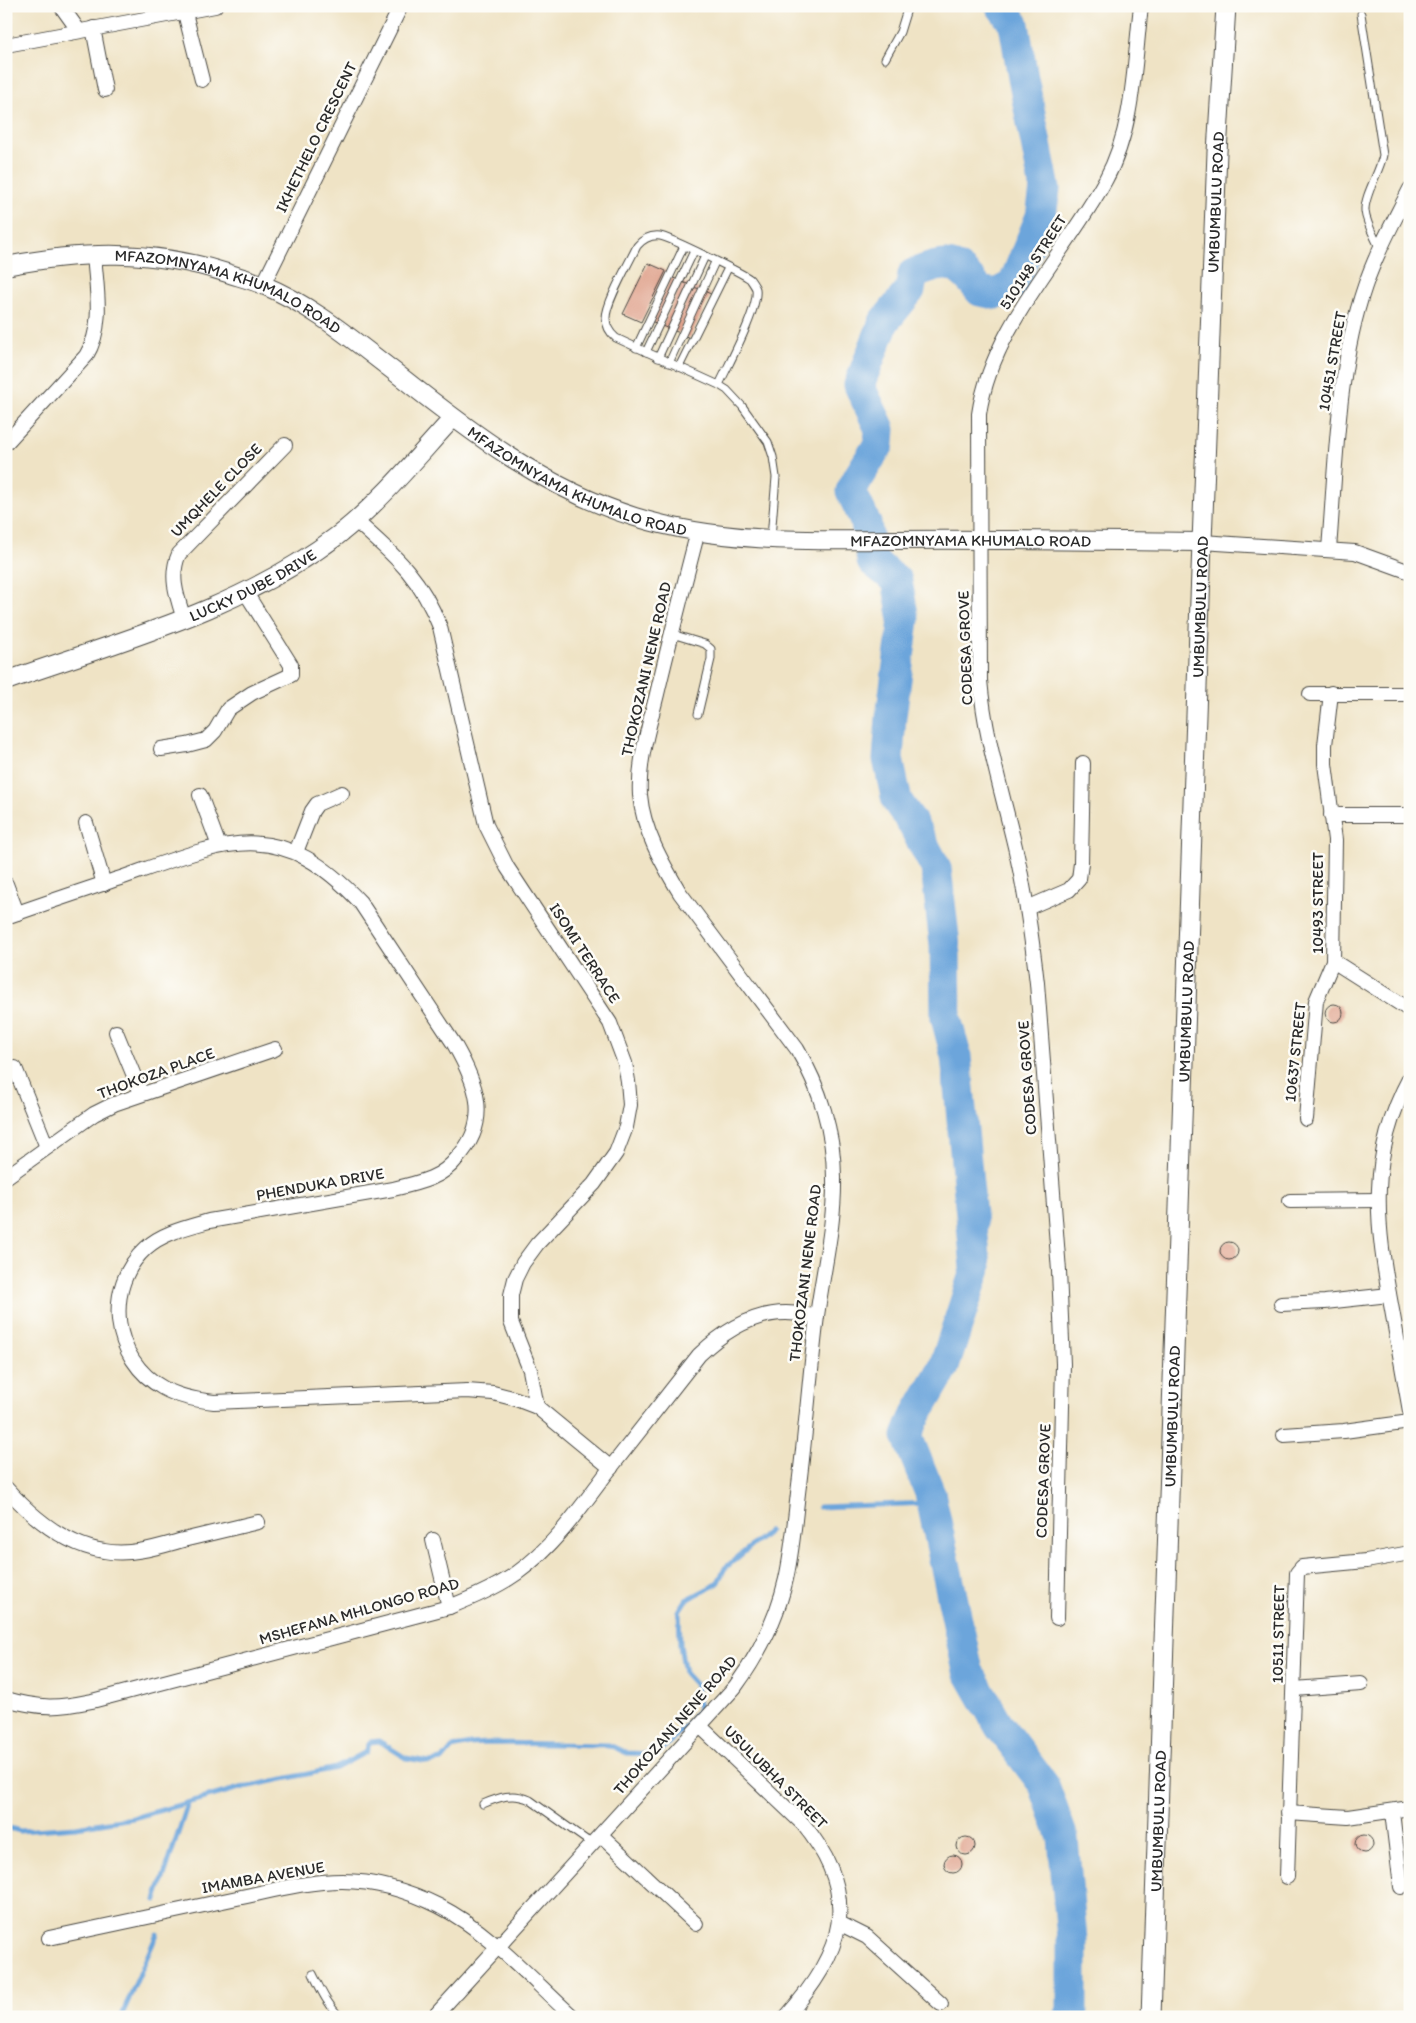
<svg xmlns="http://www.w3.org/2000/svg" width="1416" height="2023" viewBox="0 0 1416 2023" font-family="Itim,sans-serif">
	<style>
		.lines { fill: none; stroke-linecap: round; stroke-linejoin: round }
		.stream { stroke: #6ca5db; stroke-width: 5 }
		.river { stroke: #6ca5db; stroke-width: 31 }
		.building { fill: #e0a38d }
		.service-casing { stroke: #484742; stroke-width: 9 }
		.minor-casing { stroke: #484742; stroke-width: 16 }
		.tertiary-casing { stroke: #484742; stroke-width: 20 }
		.secondary-casing { stroke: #484742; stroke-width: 21 }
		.service { stroke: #fff; stroke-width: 7 }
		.minor { stroke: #fff; stroke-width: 14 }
		.tertiary { stroke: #fff; stroke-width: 18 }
		.secondary { stroke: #fff; stroke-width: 19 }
		.labels { text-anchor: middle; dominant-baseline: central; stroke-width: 5; stroke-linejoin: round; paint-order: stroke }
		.street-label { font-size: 16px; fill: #2b2b2b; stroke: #fdfcf7 }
	</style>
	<rect width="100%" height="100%" fill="#fdfcf7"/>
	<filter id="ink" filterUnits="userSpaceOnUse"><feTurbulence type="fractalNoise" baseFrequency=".02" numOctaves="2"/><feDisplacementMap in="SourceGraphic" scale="10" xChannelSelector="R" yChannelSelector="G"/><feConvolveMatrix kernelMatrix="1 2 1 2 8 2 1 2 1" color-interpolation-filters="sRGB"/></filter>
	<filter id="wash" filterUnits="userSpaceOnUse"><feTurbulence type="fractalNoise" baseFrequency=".0096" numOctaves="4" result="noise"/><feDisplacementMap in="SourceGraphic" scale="20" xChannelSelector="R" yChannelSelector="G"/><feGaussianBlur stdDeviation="1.12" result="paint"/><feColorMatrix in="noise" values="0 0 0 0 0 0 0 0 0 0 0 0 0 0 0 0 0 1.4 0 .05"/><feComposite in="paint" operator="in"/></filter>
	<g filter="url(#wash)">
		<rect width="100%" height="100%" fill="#efe3c5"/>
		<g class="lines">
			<g class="stream">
				<polyline points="819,1507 932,1503"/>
				<polyline points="6,1827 20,1831 76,1827 133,1818 240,1788 336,1768 366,1752 370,1742 379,1741 406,1758 429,1762 442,1760 452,1748 470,1744 488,1743 609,1745 627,1753 657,1754 673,1739 699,1710 696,1685 685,1673 680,1645 679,1611 686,1600 717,1584 725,1568 769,1531"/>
				<polyline points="156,1900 188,1803"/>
				<polyline points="121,2017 157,1934"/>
			</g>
			<path class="river" d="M1001 6 1014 24 1023 78 1045 189 1041 216 1013 285 996 294 980 291C955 260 949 260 913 274L910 290 884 322 859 385 880 429 879 444 859 476 851 491 866 523 872 561 897 581 904 620 891 717 888 759 897 801 911 821 936 868 945 945 946 1018 956 1056 976 1268 944 1367 914 1419 907 1436 930 1493 968 1671 1000 1727 1044 1785 1063 1838 1072 1940V2010L1069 2017"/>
		</g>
		<g id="blocks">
			<g class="building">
				<polygon points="648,263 666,271 641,322 623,314"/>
				<polygon points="671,277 678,280 658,324 651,321"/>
				<polygon points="682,282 690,285 669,329 662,326"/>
				<polygon points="693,287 700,289 680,333 672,330"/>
				<polygon points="704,291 711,294 690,338 683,335"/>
				<circle cx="1334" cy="1013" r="9"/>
				<circle cx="1229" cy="1251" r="9"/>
				<circle cx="1364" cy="1844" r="9"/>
				<circle cx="966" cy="1846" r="9"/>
				<circle cx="953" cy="1864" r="9"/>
			</g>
		</g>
	</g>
	<g filter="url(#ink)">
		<use href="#blocks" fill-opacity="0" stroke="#484742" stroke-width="1"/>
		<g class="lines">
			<defs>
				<g id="service">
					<path d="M1361 14 1383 155C1380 172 1364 195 1365 211 1366 223 1374 236 1379 247"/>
					<polyline points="885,59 900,32 908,6"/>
					<polyline points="636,348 684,246"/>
					<polyline points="646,352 694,251"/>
					<polyline points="658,358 705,256"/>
					<polyline points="669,363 715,262"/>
					<polyline points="679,367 728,268"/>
					<path d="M719 385C728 365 759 309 756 289 755 286 752 282 750 279 742 273 669 237 660 236 651 235 643 239 637 246 629 263 606 302 606 318 606 327 610 333 616 338L719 385 727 390 742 406 768 442 773 457 776 477 771 538"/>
					<polyline points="672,634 705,644 711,649 711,659 698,714"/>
					<path d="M483 1804C499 1797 513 1792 530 1800L592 1844"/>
					<path d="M313 1974C321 1990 327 2004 340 2017"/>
				</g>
				<g id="minor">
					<polyline points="61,6 79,31"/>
					<polyline points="185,13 202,80"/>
					<polyline points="93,28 105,90"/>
					<polyline points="6,45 215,6"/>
					<polyline points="263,285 401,6"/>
					<path d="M6 443 86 356C105 325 96 288 94 254"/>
					<path d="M356 521C395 556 420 576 440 627L486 825 507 867 610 1023 625 1063 628 1081 630 1105 626 1127 616 1153 594 1184 537 1244 523 1263 515 1279 511 1295V1322L530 1370 537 1407"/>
					<polyline points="1202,542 1355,552 1410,572"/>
					<path d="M1329 549C1336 464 1337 367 1365 286 1376 253 1394 221 1410 189"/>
					<path d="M184 619C177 597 169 576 179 554L285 445"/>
					<polyline points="1310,694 1410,694"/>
					<polyline points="161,749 187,745 206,740 215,731 228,709 252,693 291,675 291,665 246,593"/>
					<polyline points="200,795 219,846"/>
					<polyline points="1331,815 1410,815"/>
					<polyline points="86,823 104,884"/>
					<polyline points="296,852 312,811 317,804 342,793"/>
					<polyline points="6,884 17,913"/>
					<polyline points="1027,908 1069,890 1079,879 1081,863 1083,763"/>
					<path d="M6 917C48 902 91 888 132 874 230 839 281 818 360 902L454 1044C476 1082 492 1120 458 1157 451 1166 441 1174 431 1178 419 1183 406 1186 393 1189L209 1221C188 1227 162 1233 146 1248 103 1287 112 1360 163 1388 179 1397 196 1400 214 1402L467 1391 493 1393 516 1399 537 1407 611 1468"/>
					<polyline points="1333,961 1410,1010"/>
					<polyline points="116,1032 141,1093"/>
					<polyline points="15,1068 47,1147"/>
					<path d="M1410 1077C1367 1157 1376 1224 1392 1310 1398 1343 1404 1377 1410 1411"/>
					<polyline points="1306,1119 1316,1001 1333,961 1335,840 1325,764 1325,745 1331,693"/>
					<polyline points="6,1177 94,1114 114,1104 275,1049"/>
					<polyline points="1290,1201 1378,1200"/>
					<polyline points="1281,1304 1325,1302 1389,1295"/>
					<polyline points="1284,1435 1344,1431 1410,1422"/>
					<path d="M6 1488C31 1516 65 1545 104 1551 131 1556 158 1547 183 1540 208 1534 233 1528 258 1522"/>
					<polyline points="433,1540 449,1607"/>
					<path d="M1057 1618 1063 1364 1059 1271 1037 983C1032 939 1026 895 1016 851 1003 795 985 738 980 680L979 414C992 326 1065 255 1106 179 1134 128 1134 64 1141 6"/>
					<polyline points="1294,1689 1361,1684"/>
					<path d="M6 1699C41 1709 58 1708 92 1701L449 1607C472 1598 496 1588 517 1573 556 1545 583 1504 612 1466 641 1429 670 1392 699 1355 722 1333 752 1313 786 1313 796 1313 807 1315 817 1316"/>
					<path d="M701 1727 803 1824C863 1897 843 1953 786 2017"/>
					<polyline points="1392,1812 1401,1887"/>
					<polyline points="1288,1813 1348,1817 1410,1808"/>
					<polyline points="601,1835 696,1924"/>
					<polyline points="1287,1877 1297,1573 1302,1567 1366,1561 1410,1553"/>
					<polyline points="839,1923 867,1937 941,2004"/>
					<path d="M49 1938C112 1924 175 1911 237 1898 271 1891 307 1881 342 1881 376 1881 409 1891 439 1906 490 1932 531 1979 573 2017"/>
					<path d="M434 2017 735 1687C759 1654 777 1619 786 1579 793 1548 795 1516 799 1485 806 1429 810 1373 817 1316 823 1271 835 1224 834 1178 834 1133 820 1087 797 1049L680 893C662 863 643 830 640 795 638 760 649 727 657 694 670 639 684 585 698 531"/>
				</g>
				<g id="tertiary">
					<path id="s1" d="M6 266C83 251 152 249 227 273 239 277 252 280 263 285 312 305 354 341 396 373 469 431 545 489 635 517 719 543 808 541 895 540 997 539 1099 541 1202 542"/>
					<path id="s2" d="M6 681C119 641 240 610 337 536 380 503 416 458 453 418"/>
				</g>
				<g id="secondary">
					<path id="s3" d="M1151 2017 1202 542 1217 152 1226 6"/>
				</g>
			</defs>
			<use href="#service" class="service-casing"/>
			<use href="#minor" class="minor-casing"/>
			<use href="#tertiary" class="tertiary-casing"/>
			<use href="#secondary" class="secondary-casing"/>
			<use href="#service" class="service"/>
			<use href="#minor" class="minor"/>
			<use href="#tertiary" class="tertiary"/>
			<use href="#secondary" class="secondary"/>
		</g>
	</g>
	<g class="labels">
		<g class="street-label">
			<text transform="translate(316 137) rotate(-64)">IKHETHELO CRESCENT</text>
			<text stroke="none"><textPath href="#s3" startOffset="1816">UMBUMBULU ROAD</textPath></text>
			<text transform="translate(1033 262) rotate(-57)">510148 STREET</text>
			<text stroke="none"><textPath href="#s1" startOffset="230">MFAZOMNYAMA KHUMALO ROAD</textPath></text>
			<text transform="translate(1332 361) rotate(-80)">10451 STREET</text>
			<text stroke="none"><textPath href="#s1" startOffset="635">MFAZOMNYAMA KHUMALO ROAD</textPath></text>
			<text transform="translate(216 490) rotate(-46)">UMQHELE CLOSE</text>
			<text stroke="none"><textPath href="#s1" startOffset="1040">MFAZOMNYAMA KHUMALO ROAD</textPath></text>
			<text stroke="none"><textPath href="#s2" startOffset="265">LUCKY DUBE DRIVE</textPath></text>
			<text stroke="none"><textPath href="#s3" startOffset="1411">UMBUMBULU ROAD</textPath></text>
			<text transform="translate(965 648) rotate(-92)">CODESA GROVE</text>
			<text transform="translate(646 669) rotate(-77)">THOKOZANI NENE ROAD</text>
			<text transform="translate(1317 903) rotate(-90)">10493 STREET</text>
			<text transform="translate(585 953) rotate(57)">ISOMI TERRACE</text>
			<text stroke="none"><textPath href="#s3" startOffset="1006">UMBUMBULU ROAD</textPath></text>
			<text transform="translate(1295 1052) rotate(-84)">10637 STREET</text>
			<text transform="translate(156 1073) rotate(-20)">THOKOZA PLACE</text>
			<text transform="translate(1027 1078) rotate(-94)">CODESA GROVE</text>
			<text transform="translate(320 1184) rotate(-10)">PHENDUKA DRIVE</text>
			<text transform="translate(805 1273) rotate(-83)">THOKOZANI NENE ROAD</text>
			<text stroke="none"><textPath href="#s3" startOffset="601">UMBUMBULU ROAD</textPath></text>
			<text transform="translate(1043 1481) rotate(-88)">CODESA GROVE</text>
			<text transform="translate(359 1611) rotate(-16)">MSHEFANA MHLONGO ROAD</text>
			<text transform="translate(1278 1634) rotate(-89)">10511 STREET</text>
			<text transform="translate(675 1725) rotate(-49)">THOKOZANI NENE ROAD</text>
			<text transform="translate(776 1777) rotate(45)">USULUBHA STREET</text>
			<text stroke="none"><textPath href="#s3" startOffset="196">UMBUMBULU ROAD</textPath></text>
			<text transform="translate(263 1877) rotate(-10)">IMAMBA AVENUE</text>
		</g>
	</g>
	<rect width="1416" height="2023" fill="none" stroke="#fdfcf7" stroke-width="25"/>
</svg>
